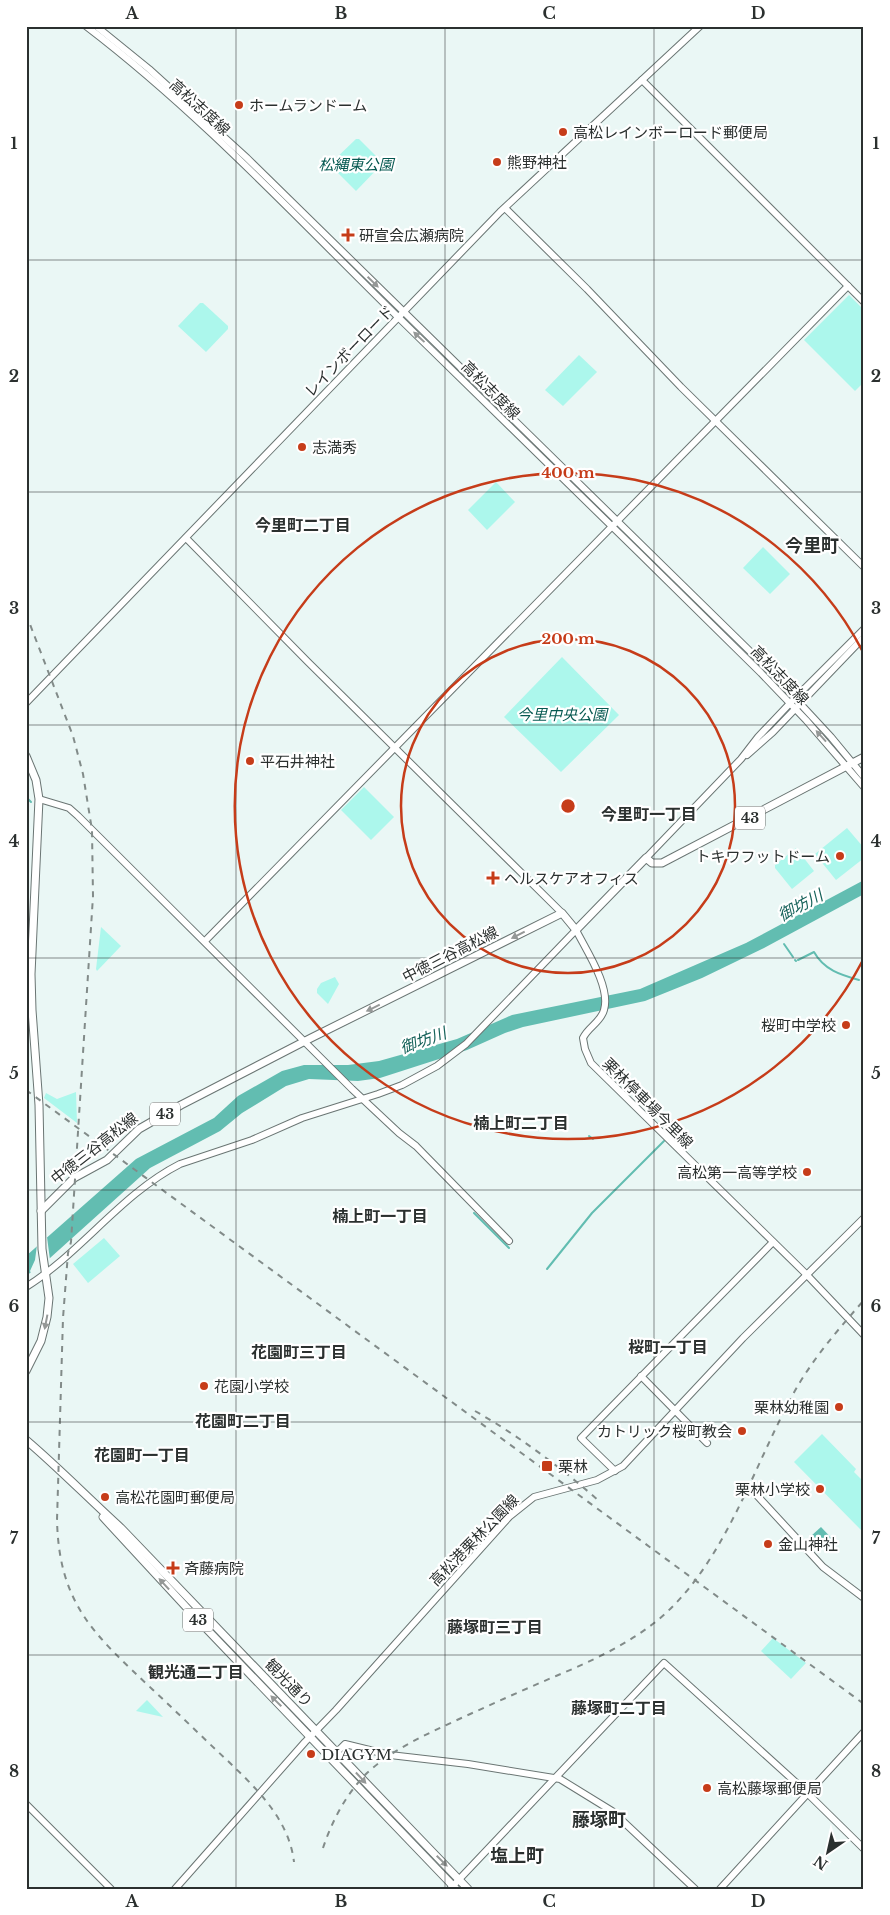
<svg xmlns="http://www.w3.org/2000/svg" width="890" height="1915" viewBox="0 0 890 1915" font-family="'Libre Baskerville','Noto Sans JP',serif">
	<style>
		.green { fill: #acf7ec }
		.water { fill: #62bdb1 }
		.pier { fill: #eaf7f5 }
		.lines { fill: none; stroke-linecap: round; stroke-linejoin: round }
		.stream { stroke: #62bdb1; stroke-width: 2 }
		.secondary-casing { stroke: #6a7573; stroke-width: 8 }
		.primary-casing { stroke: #6a7573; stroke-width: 9 }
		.secondary { stroke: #fff; stroke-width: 6 }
		.primary { stroke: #fff; stroke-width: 7 }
		.rail { stroke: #828b89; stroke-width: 2; stroke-dasharray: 6 6; stroke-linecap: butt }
		.oneway { fill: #959897 }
		.grid { fill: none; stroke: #2b302f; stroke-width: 1; stroke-opacity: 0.55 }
		.ring { fill: none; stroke: #c63c19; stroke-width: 2.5 }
		.poi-dot { fill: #c63c19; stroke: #fff; stroke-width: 2 }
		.labels { text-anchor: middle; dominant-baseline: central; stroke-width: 4.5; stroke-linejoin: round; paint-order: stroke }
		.shield { fill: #fff; stroke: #6b6e6d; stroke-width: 1 }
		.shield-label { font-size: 14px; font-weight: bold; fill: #2b302f }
		.poi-label { font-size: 15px; fill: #2b302f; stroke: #fff; text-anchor: start }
		.street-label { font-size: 15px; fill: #2b302f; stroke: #fff }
		.park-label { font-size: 15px; font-style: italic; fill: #065951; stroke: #fff }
		.neighbourhood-label { font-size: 16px; font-weight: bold; fill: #2b302f; stroke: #fff }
		.water-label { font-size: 16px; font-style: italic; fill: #16625a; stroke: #fff }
		.quarter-label { font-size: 18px; font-weight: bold; fill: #2b302f; stroke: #fff }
		.centre { fill: #c63c19; stroke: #fff; stroke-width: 2.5 }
		.ring-label { font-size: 15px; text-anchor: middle; font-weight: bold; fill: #c63c19; stroke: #fff; stroke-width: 4.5; stroke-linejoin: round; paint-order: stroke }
		.neatline { fill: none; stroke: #2b302f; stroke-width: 2 }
		.grid-label { font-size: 16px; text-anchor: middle; font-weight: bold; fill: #2b302f }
	</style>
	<rect width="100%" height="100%" fill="#eaf7f5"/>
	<g class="green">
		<polygon points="356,139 359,139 383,163 356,191 332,167 331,163"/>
		<polygon points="849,295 864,310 864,382 855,391 804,340"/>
		<polygon points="200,303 203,303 228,326 228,329 206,352 178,326"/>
		<polygon points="579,355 597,372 563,406 545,390"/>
		<polygon points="496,482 515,502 487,530 468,510"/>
		<polygon points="763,547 790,574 770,594 743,568"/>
		<polygon points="562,657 619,715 561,772 504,717"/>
		<polygon points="364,787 394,817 371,840 341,810"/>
		<polygon points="847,828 864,848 864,858 836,880 815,854"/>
		<polygon points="796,848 814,871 792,889 775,868 775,865"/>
		<polygon points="101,927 121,946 97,971 96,969"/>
		<polygon points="335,977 339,984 328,1004 317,993 317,989 321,983"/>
		<polygon points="76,1092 77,1123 44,1098 46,1093 57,1099"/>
		<polygon points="104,1238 120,1256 88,1283 73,1264"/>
		<polygon points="822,1434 856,1469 854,1472 864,1482 864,1527 861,1530 794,1462"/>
		<polygon points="773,1638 806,1663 791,1679 761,1651"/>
		<polygon points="147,1700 163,1717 136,1711"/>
	</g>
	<g class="water">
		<polygon points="864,880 864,894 764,948 702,978 645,1001 523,1027 505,1033 467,1050 380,1078 358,1081 309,1079 286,1086 242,1113 220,1131 150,1168 50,1258 26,1276 26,1256 136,1159 214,1118 238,1096 282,1071 304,1065 348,1065 379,1061 457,1039 512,1015 640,989 746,943"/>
		<polygon points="821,1527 835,1542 826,1551 811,1536"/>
	</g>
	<polygon class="pier" points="47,1237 50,1260 32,1275 30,1271 35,1260 37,1245"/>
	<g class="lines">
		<g class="stream">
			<polyline points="26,797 31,802"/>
			<polyline points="784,944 793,957"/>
			<polyline points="795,960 796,961"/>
			<path d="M798 960 814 952C824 970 841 975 859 980"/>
			<polyline points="589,1136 593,1139"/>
			<polyline points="474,1213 509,1248"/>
			<polyline points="547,1269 592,1213 664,1141"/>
		</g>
		<defs>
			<g id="secondary">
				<path d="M86 26C200 113 297 218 399 318 519 436 641 554 761 673L806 720 864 787"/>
				<polyline points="96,26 149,69 247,158 768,669 831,737 864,777"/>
				<polyline points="642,80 864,302"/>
				<polyline points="505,208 587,289 681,387 864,567"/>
				<polyline points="186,538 308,662 562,913"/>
				<polyline points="26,703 500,212 700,26"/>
				<polyline points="747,755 773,732 864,637"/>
				<polyline points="39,799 69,808 78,816 352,1089 399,1133 416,1146 509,1241"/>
				<polyline points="646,858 741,759 758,737 795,698 864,629"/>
				<polyline points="205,941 848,286"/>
				<path d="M26 1287C82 1252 121 1194 180 1164L252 1140 302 1118 378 1094 402 1085 437 1066 466 1044 576 930C586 950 611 987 604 1010 601 1022 588 1027 583 1038L585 1049 591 1063 806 1274 864 1335"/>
				<polyline points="641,1376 707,1443"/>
				<polyline points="615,1471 581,1438 773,1242"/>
				<polyline points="752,1490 823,1567 864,1598"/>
				<polyline points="337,1752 345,1744 390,1755 468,1764 560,1779 612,1811 695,1889"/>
				<polyline points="26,1804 111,1889"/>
				<polyline points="175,1889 305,1742 336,1710 509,1517 534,1497 597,1480 623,1466 743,1338 864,1218"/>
				<polyline points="450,1889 664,1663 802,1788 864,1849"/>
				<polyline points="720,1889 864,1732"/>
			</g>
			<g id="primary">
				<polyline points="26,756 36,780 39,799 31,974 32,1010 39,1105 42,1249 49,1298 47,1317 41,1341 26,1371"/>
				<polyline points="41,1211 74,1178 107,1160 139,1129 181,1105 311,1038 562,913 576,930 646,858 652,863 662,863 864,757"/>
				<path d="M26 1440C59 1468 89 1499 121 1528L468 1889"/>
				<polyline points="103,1517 199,1621 456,1889"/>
			</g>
		</defs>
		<use href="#secondary" class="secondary-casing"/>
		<use href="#primary" class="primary-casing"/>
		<use href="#secondary" class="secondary"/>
		<use href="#primary" class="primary"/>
		<g class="rail">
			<path d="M26 614 73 736 83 774 92 830 93 896 71 1242 68 1253 63 1318 57 1520C59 1605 95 1635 152 1689 178 1713 203 1738 229 1762 258 1790 289 1820 294 1862"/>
			<polyline points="26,1090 864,1704"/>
			<path d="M475 1411C519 1436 560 1467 598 1500"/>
			<path d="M323 1848C332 1821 346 1794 367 1773 393 1749 425 1735 457 1720 490 1705 523 1690 556 1676 587 1663 618 1649 646 1629 719 1578 749 1477 790 1400 809 1363 836 1332 864 1300"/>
		</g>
	</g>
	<defs><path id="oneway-solid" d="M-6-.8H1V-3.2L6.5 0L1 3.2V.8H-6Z" transform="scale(1.25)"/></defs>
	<g class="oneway">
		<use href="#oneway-solid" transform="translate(373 282) rotate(44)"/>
		<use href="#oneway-solid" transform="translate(419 337) rotate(-137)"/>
		<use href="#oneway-solid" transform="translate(821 736) rotate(-132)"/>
		<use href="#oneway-solid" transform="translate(518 935) rotate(153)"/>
		<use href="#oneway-solid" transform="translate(373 1008) rotate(154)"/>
		<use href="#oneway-solid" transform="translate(46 1322) rotate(101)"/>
		<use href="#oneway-solid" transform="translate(164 1584) rotate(-133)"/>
		<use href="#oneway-solid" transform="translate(276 1701) rotate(-135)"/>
		<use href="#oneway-solid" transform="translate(361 1778) rotate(47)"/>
		<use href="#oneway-solid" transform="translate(442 1861) rotate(45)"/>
	</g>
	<path class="grid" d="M236 26V1889M445 26V1889M654 26V1889M26 260H864M26 492H864M26 725H864M26 958H864M26 1190H864M26 1422H864M26 1655H864"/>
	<g class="ring">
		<circle cx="568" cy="806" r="167"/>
		<path d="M863 960A333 333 0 1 1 863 652"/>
	</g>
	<g class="poi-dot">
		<circle cx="239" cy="105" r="5"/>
		<circle cx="563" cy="132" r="5"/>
		<circle cx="497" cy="162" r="5"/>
		<path d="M345.5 227.5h5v5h5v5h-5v5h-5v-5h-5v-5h5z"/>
		<circle cx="302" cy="447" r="5"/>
		<circle cx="250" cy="761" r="5"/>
		<circle cx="840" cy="856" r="5"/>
		<path d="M490.5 870.5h5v5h5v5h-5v5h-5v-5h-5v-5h5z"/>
		<circle cx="846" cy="1025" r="5"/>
		<circle cx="807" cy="1172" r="5"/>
		<circle cx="204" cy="1386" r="5"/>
		<circle cx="839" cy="1407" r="5"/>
		<circle cx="742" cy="1431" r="5"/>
		<rect x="541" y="1460" width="12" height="12" rx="2.5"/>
		<circle cx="820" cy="1489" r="5"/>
		<circle cx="105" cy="1497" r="5"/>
		<circle cx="768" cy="1544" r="5"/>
		<path d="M170.5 1560.5h5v5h5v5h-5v5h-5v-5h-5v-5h5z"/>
		<circle cx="311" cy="1754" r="5"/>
		<circle cx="707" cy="1788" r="5"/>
	</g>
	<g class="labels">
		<g class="shield">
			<rect x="735" y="806.5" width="30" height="23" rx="4"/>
			<rect x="150" y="1102.5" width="30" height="23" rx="4"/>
			<rect x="183" y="1608.5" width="30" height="23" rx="4"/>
		</g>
		<g class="shield-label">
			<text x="750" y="818">43</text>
			<text x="165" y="1114">43</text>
			<text x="198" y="1620">43</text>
		</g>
		<g class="poi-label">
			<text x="249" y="105">ホームランドーム</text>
			<text x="573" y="132">高松レインボーロード郵便局</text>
			<text x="507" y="162">熊野神社</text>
			<text x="359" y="235">研宣会広瀬病院</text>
			<text x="312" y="447">志満秀</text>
			<text x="260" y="761">平石井神社</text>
			<text x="830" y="856" text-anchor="end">トキワフットドーム</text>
			<text x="504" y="878">ヘルスケアオフィス</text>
			<text x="836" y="1025" text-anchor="end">桜町中学校</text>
			<text x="797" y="1172" text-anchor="end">高松第一高等学校</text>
			<text x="214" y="1386">花園小学校</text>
			<text x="829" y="1407" text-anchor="end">栗林幼稚園</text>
			<text x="732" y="1431" text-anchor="end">カトリック桜町教会</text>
			<text x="558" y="1466">栗林</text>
			<text x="810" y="1489" text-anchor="end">栗林小学校</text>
			<text x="115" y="1497">高松花園町郵便局</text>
			<text x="778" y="1544">金山神社</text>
			<text x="184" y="1568">斉藤病院</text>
			<text x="321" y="1754">DIAGYM</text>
			<text x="717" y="1788">高松藤塚郵便局</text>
		</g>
		<g class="street-label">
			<text transform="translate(200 107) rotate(42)">高松志度線</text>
			<text transform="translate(349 351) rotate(-46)">レインボーロード</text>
			<text transform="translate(491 390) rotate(45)">高松志度線</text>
			<text transform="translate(780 675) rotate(46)">高松志度線</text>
			<text transform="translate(450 954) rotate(-27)">中徳三谷高松線</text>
			<text transform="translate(648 1103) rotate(45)">栗林停車場今里線</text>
			<text transform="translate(94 1148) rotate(-38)">中徳三谷高松線</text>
			<text transform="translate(474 1540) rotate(-46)">高松港栗林公園線</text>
			<text transform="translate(289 1683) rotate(46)">観光通り</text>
		</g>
		<g class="park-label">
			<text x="356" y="164">松縄東公園</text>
			<text x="562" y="714">今里中央公園</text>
		</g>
		<g class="neighbourhood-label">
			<text x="303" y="525">今里町二丁目</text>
			<text x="649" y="814">今里町一丁目</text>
			<text x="521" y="1123">楠上町二丁目</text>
			<text x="380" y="1216">楠上町一丁目</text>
			<text x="668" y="1347">桜町一丁目</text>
			<text x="299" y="1352">花園町三丁目</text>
			<text x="243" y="1421">花園町二丁目</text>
			<text x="142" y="1455">花園町一丁目</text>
			<text x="495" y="1627">藤塚町三丁目</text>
			<text x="196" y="1672">観光通二丁目</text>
			<text x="619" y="1708">藤塚町二丁目</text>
		</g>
		<g class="water-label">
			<text transform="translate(800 905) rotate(-28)">御坊川</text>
			<text transform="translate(423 1040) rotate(-20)">御坊川</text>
		</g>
		<g class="quarter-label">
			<text x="812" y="546">今里町</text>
			<text x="599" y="1820">藤塚町</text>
			<text x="517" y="1856">塩上町</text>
		</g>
	</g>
	<circle cx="568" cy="806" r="8" class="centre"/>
	<g class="ring-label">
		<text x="568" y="478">400 m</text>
		<text x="568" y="644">200 m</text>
	</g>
	<rect width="890" height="1915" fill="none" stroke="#ffffff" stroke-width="55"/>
	<g transform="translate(828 1852) rotate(214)" stroke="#ffffff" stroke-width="4" paint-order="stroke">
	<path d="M0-4L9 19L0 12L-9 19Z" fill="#2b302f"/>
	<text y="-8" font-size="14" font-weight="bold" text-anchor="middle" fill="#2b302f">N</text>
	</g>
	<rect x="28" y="28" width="834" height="1860" class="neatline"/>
	<g class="grid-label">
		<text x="132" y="19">A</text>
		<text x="341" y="19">B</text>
		<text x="549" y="19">C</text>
		<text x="758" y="19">D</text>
		<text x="14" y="149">1</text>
		<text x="876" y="149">1</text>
		<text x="14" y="382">2</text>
		<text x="876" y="382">2</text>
		<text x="14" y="614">3</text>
		<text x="876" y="614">3</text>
		<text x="14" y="847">4</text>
		<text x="876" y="847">4</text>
		<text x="14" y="1079">5</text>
		<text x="876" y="1079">5</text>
		<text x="14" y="1312">6</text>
		<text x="876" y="1312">6</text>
		<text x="14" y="1544">7</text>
		<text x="876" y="1544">7</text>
		<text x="14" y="1777">8</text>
		<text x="876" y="1777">8</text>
		<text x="132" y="1907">A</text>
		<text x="341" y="1907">B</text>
		<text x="549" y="1907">C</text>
		<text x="758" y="1907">D</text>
	</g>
</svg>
